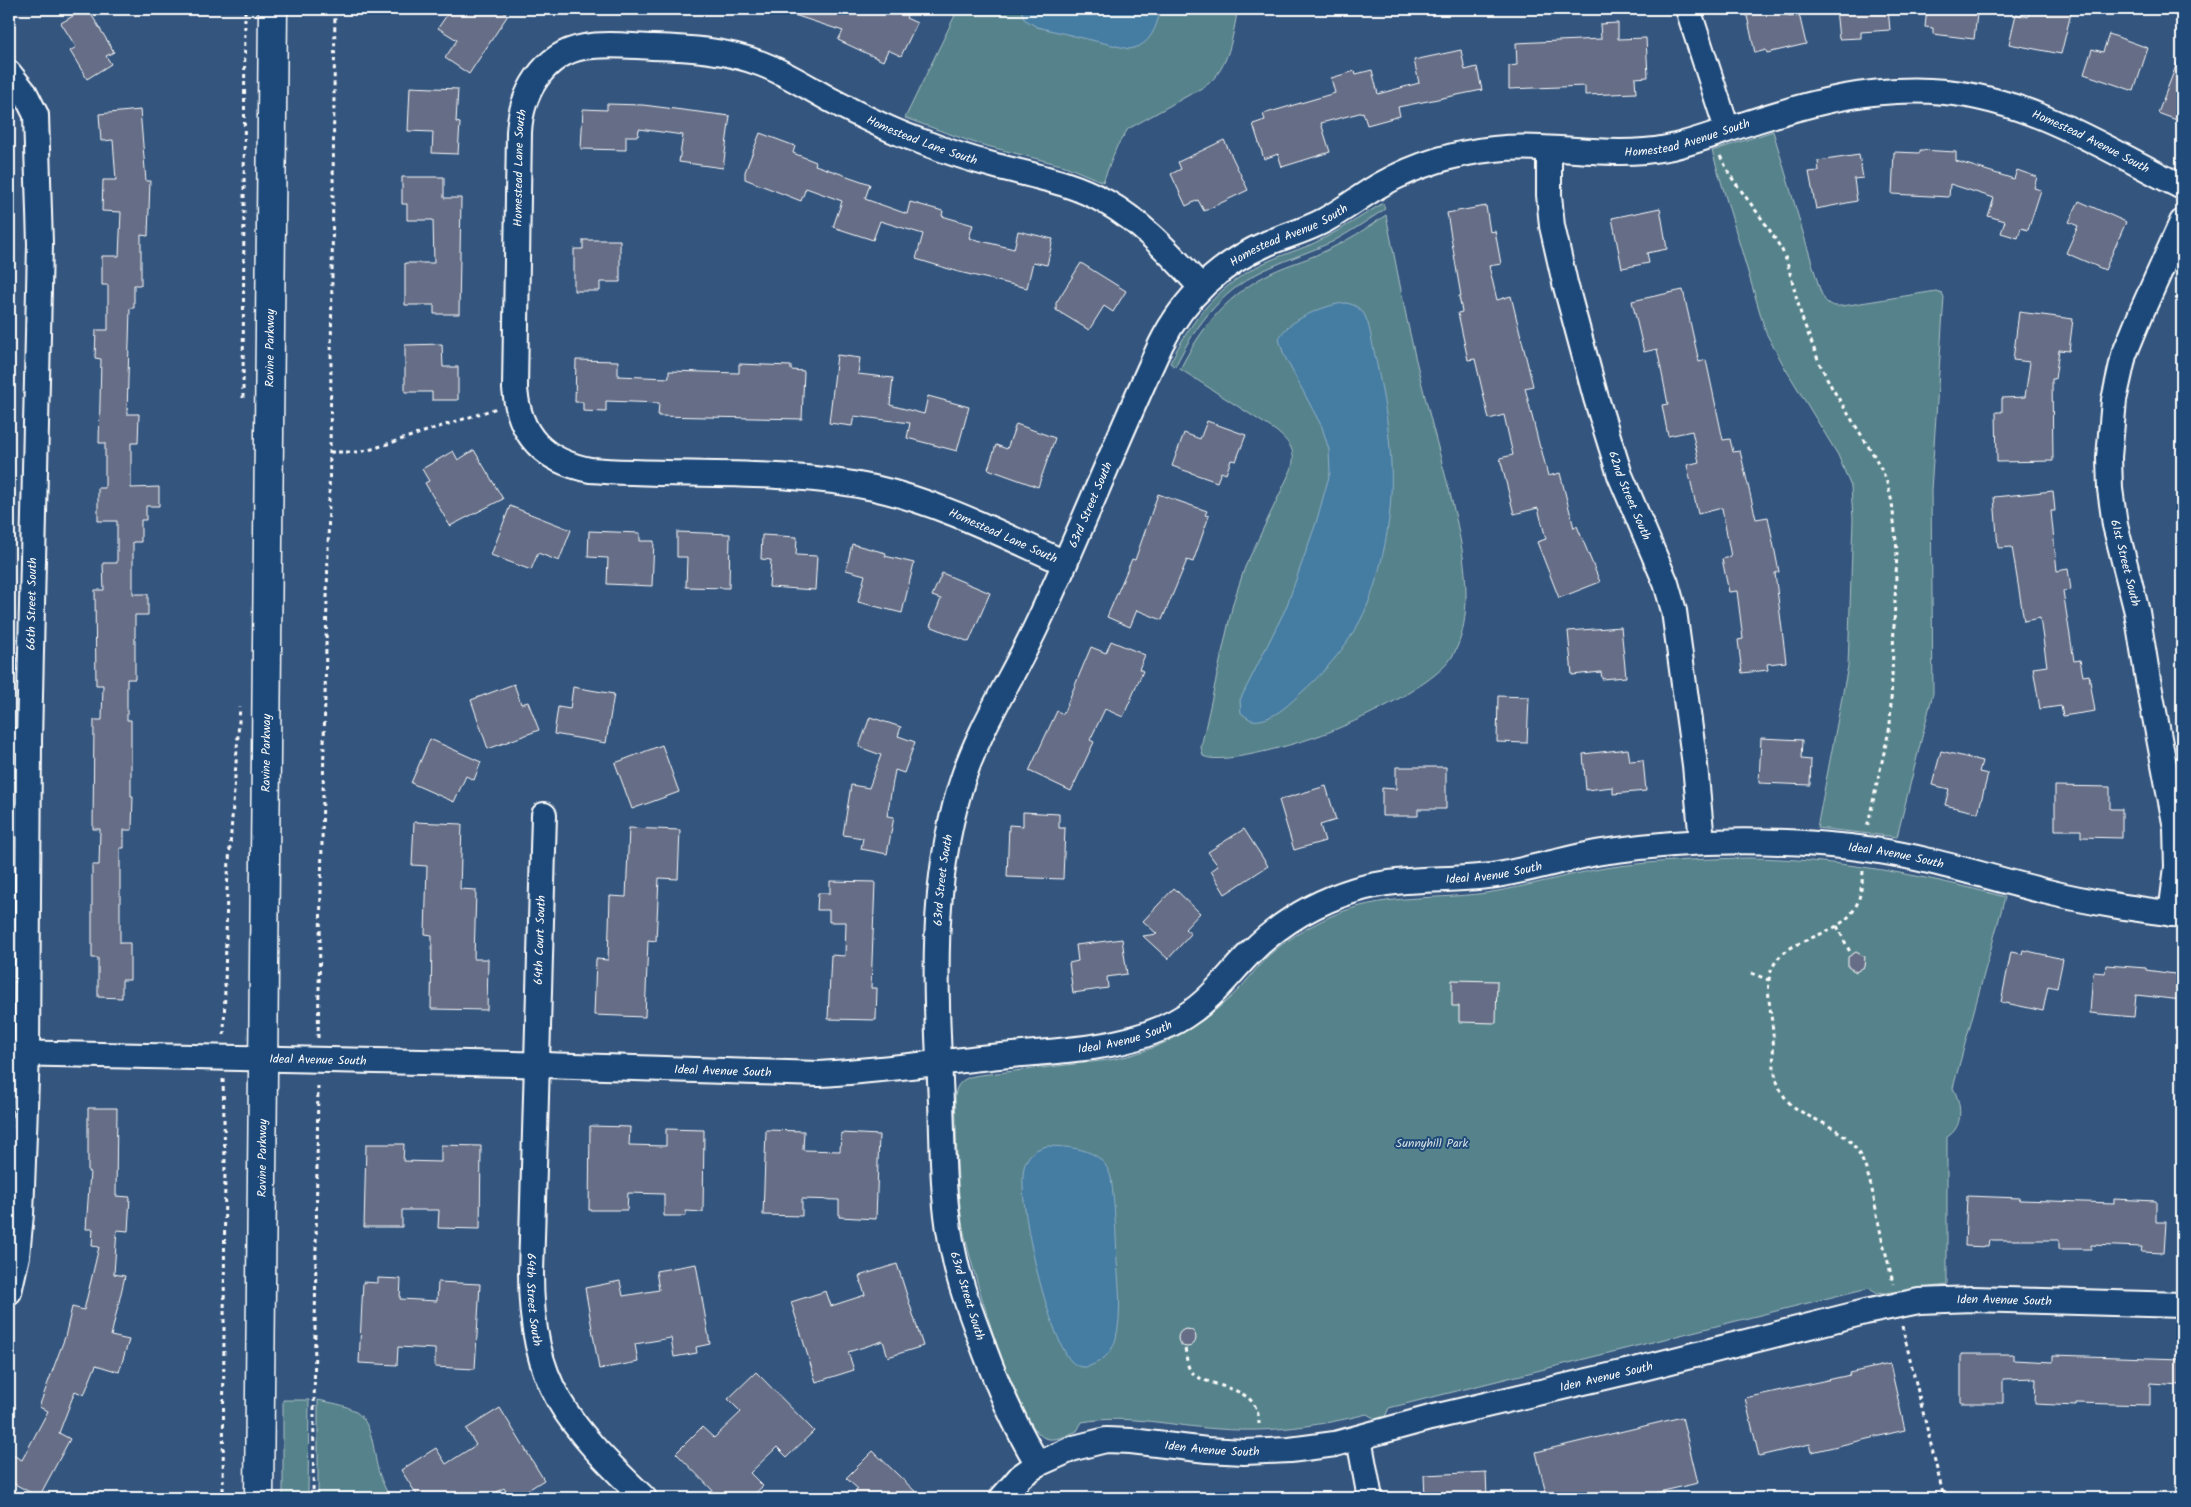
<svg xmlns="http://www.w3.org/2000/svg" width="2191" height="1507" viewBox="0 0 2191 1507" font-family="Kalam,sans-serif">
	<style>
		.green { fill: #57838b; stroke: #abc1c5 }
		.water { fill: #457ba2; stroke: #8fb0c7 }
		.building { fill: #656e86; stroke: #fff }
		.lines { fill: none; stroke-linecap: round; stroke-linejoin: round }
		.street-casing { stroke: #fff; stroke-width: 28 }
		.secondary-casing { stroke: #fff; stroke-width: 31 }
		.path { stroke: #fff; stroke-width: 3; stroke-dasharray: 4 4; stroke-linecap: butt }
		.street { stroke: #1f4a7a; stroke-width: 24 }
		.secondary { stroke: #1f4a7a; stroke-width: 28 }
		.labels { text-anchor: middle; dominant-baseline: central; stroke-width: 4; stroke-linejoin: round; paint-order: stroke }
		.street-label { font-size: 12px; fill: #fff; stroke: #1f4a7a }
		.park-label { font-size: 12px; fill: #d5e0e2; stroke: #1f4a7a }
	</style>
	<rect width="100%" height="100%" fill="#34557e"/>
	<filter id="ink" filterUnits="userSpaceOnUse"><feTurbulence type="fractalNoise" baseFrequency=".02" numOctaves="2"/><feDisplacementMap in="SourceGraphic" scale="10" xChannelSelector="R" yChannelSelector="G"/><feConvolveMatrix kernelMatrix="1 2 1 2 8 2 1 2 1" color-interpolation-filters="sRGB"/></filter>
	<g filter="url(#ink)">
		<g class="green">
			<path d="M958 9H1238C1232 37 1230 66 1207 85L1128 129 1117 146 1103 182 1065 166 975 143 905 118Z"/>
			<path d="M1773 131 1820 290C1825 302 1828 307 1842 306L1936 291 1942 293 1944 297 1931 490 1933 693 1897 837 1817 828 1848 666 1853 519 1851 487 1838 455 1785 368 1766 333 1712 151Z"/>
			<path d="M1383 203 1385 209C1367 221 1350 232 1332 242 1312 251 1291 258 1271 267 1226 286 1196 323 1175 367L1170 363C1192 318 1219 285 1264 263 1279 256 1295 251 1310 245 1336 233 1359 218 1383 203Z"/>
			<path d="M1386 215C1396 262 1404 310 1415 356 1423 390 1432 424 1441 459 1455 513 1483 606 1452 657 1435 684 1364 718 1334 730 1311 740 1222 767 1203 756L1201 747 1233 603 1245 567 1291 470C1297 451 1290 443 1276 431L1180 369C1200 330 1224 299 1263 277 1282 266 1304 261 1323 252 1345 242 1366 229 1386 215Z"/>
			<path d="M1748 858C1837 859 1920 874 2005 897L1953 1088C1962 1104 1964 1127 1947 1137V1285L1876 1294 1869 1288 1856 1291 1389 1408 1384 1419 1377 1420 1367 1414C1318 1426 1270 1433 1219 1429 1172 1426 1129 1414 1082 1422L1077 1431C1068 1435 1055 1442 1045 1438 1017 1429 967 1254 962 1222 956 1181 957 1138 955 1097 956 1081 966 1077 980 1075L1109 1060C1159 1051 1197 1029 1234 994 1245 984 1254 971 1264 960 1279 945 1298 933 1317 923 1374 892 1426 901 1486 893 1526 887 1565 875 1605 868 1653 861 1700 859 1748 858Z"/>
			<polygon points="283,1400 309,1400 308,1498 283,1498"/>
			<path d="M318 1400C331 1403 345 1404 356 1412 374 1424 373 1454 379 1473 382 1482 386 1490 390 1498H318Z"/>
		</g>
		<g class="water">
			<path d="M1021 9H1161C1156 27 1151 46 1129 49L1037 27 1024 19Z"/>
			<path d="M1345 303C1353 304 1359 307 1364 314 1370 325 1371 339 1374 351 1385 402 1395 456 1390 509 1387 540 1380 572 1369 601 1356 636 1330 667 1302 692 1289 704 1271 723 1251 720L1241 713 1240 700 1286 608 1316 523 1330 473 1329 450 1322 427 1284 355 1279 339C1285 321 1327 304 1345 303Z"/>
			<path d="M1048 1146C1074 1147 1104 1149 1111 1178 1115 1206 1116 1234 1117 1262 1119 1286 1122 1314 1116 1338 1113 1351 1104 1360 1092 1365 1084 1369 1077 1367 1071 1361 1049 1337 1014 1195 1025 1164 1029 1153 1037 1148 1048 1146Z"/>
		</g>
		<g class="building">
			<polygon points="85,9 88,9 114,52 106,56 111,64 87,79 70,51 76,47 61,23"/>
			<polygon points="451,9 498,9 508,15 469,74 445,58 457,40 438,28"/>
			<polygon points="785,9 910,9 906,18 917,23 901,56 888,50 883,61 838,40 843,31 785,12"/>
			<polygon points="1755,9 1787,9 1789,16 1799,14 1806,44 1767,53 1766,50 1755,53 1746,11"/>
			<polygon points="1836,9 1888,9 1890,30 1861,32 1861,38 1839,39"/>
			<polygon points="1927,9 1970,9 1969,13 1977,14 1974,39 1933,34 1933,28 1925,27"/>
			<polygon points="2030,9 2072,9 2061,54 2009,44 2016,14 2028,17"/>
			<polygon points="1618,23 1618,39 1646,38 1648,77 1635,78 1636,93 1585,95 1585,86 1509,89 1509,66 1517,65 1516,43 1601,39 1600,24"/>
			<polygon points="2109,34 2148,48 2134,91 2084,74 2092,49 2103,52"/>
			<polygon points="1461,50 1465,70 1477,67 1482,90 1398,107 1400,116 1367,125 1363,112 1321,123 1330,152 1282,167 1278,154 1264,159 1253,124 1265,120 1263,114 1335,93 1331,78 1355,71 1356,74 1372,70 1378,94 1419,83 1414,60"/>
			<polygon points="2181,53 2182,54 2182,122 2158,113"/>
			<polygon points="410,87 458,89 456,122 460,123 458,154 432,153 433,132 408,131"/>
			<polygon points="607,104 643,105 730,116 723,168 679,162 683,135 639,129 638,136 626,136 626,150 581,149 583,109 607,110"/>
			<polygon points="140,110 146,181 150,181 148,236 141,235 141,285 134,285 134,308 130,308 127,414 139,414 138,443 131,443 131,488 159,487 159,506 146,506 146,520 141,520 141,542 133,542 133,594 148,594 148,615 135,615 135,679 127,679 127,720 131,720 131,796 133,796 132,830 124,830 124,848 120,848 120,943 130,943 130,980 122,980 122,998 98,997 98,958 92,958 92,865 99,865 100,829 93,829 94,720 102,720 103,685 96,685 95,590 104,590 103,563 117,563 117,521 98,521 98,488 105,488 105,443 99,443 101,359 95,358 96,330 108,330 108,285 102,285 102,256 119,256 121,212 102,211 103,180 116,180 113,140 101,141 99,114"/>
			<polygon points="760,133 795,146 793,153 816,162 815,165 870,184 865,199 907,214 910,202 943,211 942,216 973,225 969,238 1014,249 1018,231 1053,239 1047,265 1033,262 1027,288 959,272 916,259 923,234 880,221 873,240 833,227 842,201 806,188 801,201 745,179 745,172"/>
			<polygon points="1224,140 1248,190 1204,211 1198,200 1186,206 1171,174 1181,169 1178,162"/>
			<polygon points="1920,150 1956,152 1956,161 2014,179 2017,170 2037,177 2034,188 2041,190 2028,230 2021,228 2018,238 2001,233 2005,221 1988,216 1994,198 1950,184 1949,197 1892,194 1894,152 1920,153"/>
			<polygon points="1859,155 1863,178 1854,179 1857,201 1816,209 1809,172 1819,171 1818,161"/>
			<polygon points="402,177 444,177 444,198 461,198 459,314 434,314 434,305 405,305 405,263 434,263 433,220 407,220 407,204 402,204"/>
			<polygon points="2079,201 2126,222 2105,270 2066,253 2078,226 2069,222"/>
			<polygon points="1486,206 1490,232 1495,231 1501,264 1489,266 1497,300 1511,296 1533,386 1525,388 1540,448 1541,448 1548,476 1560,473 1574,528 1577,526 1600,582 1559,598 1537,542 1546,539 1538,508 1514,514 1500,458 1513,455 1504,415 1489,419 1475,359 1468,360 1458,313 1462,312 1459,296 1461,296 1447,213"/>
			<polygon points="1660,208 1667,249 1647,253 1649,263 1622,268 1612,218"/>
			<polygon points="583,240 620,240 620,282 600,282 600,291 574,291 574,249 583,249"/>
			<polygon points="1081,263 1126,291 1113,312 1104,306 1089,330 1056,310 1056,303"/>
			<polygon points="1683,290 1699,362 1706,360 1723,440 1730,439 1733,452 1740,451 1756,519 1768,517 1779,572 1775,573 1786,662 1767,664 1768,670 1742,673 1738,640 1743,639 1737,591 1729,592 1722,559 1731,557 1722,508 1698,514 1687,465 1699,462 1692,431 1668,436 1662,405 1668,404 1657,349 1644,352 1632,301"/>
			<polygon points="2019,312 2073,319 2069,351 2059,350 2055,379 2052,379 2053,461 1997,462 1996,412 2002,412 2002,398 2025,397 2030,362 2013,360"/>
			<polygon points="442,344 443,367 458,367 458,400 432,400 432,392 405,392 405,345"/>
			<polygon points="837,355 860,358 858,374 893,378 890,405 924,414 928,396 969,407 957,451 907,438 910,423 854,416 852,426 829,423"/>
			<polygon points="576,360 618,361 618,376 669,378 669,371 739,373 739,364 791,366 791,370 804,371 802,419 658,416 659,403 606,401 606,412 583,411 583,402 575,402"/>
			<polygon points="1207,421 1246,435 1236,461 1231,460 1226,474 1221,472 1217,482 1172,466 1184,433 1200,439"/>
			<polygon points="1016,424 1055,438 1038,487 988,469 996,445 1007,449"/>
			<polygon points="474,450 503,499 450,526 425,483 429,481 422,469 453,451 458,460"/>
			<polygon points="2053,491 2055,511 2051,511 2057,571 2068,569 2071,590 2063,591 2074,661 2080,660 2083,676 2089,675 2095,711 2063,716 2061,706 2040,709 2033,668 2047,666 2040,618 2024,621 2012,547 1998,548 1994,497"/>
			<polygon points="1158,494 1207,511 1205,515 1209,516 1193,562 1187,560 1162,620 1137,610 1130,627 1107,617 1132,559 1135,560"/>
			<polygon points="510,506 571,530 559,561 538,553 531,570 491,555"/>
			<polygon points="589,531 640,533 640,541 654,541 652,586 607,584 608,558 588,557"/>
			<polygon points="677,532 730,534 729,588 686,587 687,557 677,557"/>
			<polygon points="762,535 797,537 796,555 817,556 815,590 769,587 771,560 761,559"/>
			<polygon points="852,544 886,553 885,556 914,563 902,613 858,602 865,575 846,570"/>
			<polygon points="942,573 990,593 969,642 930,626 941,599 932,596"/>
			<polygon points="1621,627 1626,677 1602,679 1601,672 1572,675 1568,631"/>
			<polygon points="1111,641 1145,655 1139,669 1143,671 1123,717 1105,709 1090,740 1094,742 1071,791 1029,771 1057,711 1063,714 1091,647 1106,653"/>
			<polygon points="514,684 521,704 528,702 539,730 488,749 471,700"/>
			<polygon points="573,687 614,694 606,743 554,734 558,707 570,709"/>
			<polygon points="1498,696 1529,697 1527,743 1497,742"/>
			<polygon points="870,717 901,727 898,736 915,742 904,773 895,770 887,816 894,817 887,854 861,849 863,838 843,835 851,785 869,788 881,755 859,747"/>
			<polygon points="1761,738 1802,740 1801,759 1811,760 1810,785 1759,783"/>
			<polygon points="430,739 481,762 474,780 466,776 454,802 411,783"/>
			<polygon points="662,745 679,792 632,809 615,763"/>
			<polygon points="1628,749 1630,761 1643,760 1646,791 1613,794 1613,787 1586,790 1583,754"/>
			<polygon points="1941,751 1982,761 1979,772 1988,774 1978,813 1945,805 1949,789 1932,785"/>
			<polygon points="1396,767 1446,767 1446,809 1418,809 1418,816 1382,816 1382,788 1396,789"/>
			<polygon points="1326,786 1336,820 1320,825 1325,841 1294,850 1279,800"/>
			<polygon points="2055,786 2110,787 2110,809 2122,809 2122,838 2081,837 2081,830 2055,830"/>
			<polygon points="1023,812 1059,814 1059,828 1065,828 1063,879 1007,877 1009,825 1023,826"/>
			<polygon points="414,822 462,824 460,889 476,890 474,959 488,959 487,1010 431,1009 432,935 425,934 427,866 412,865"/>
			<polygon points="629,828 680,830 678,879 659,878 656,941 648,940 645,1017 594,1015 596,959 608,960 610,896 626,897"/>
			<polygon points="1244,829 1268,866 1225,894 1211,871 1218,866 1208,852"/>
			<polygon points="830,881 875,882 871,988 877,988 876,1020 828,1019 831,955 845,956 846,922 829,922 829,910 817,910 818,893 830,893"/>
			<polygon points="1174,888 1200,913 1185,929 1191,934 1168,959 1143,936 1157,934 1143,921"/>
			<polygon points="1122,939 1127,974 1107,977 1108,988 1073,993 1069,963 1078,961 1076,945"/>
			<polygon points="2023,950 2063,959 2057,988 2048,986 2043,1011 2001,1002 2011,952 2022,954"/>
			<polygon points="1856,952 1865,957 1864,967 1856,972 1848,967 1848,957"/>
			<polygon points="2106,965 2146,968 2146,970 2182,975 2182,1000 2136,995 2134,1017 2090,1013 2093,972 2105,973"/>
			<polygon points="1452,980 1497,981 1496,1023 1459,1022 1459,1006 1452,1006"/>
			<polygon points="88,1108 117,1108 116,1196 130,1197 128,1231 117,1230 114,1274 125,1276 111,1336 129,1340 119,1372 96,1365 84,1395 75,1391 59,1433 70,1439 39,1497 9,1481 9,1453 22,1460 48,1411 39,1407 65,1337 72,1307 84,1310 99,1247 92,1246 93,1229 86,1229 90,1172 88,1172"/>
			<polygon points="590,1126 630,1127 629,1145 666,1146 666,1129 704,1130 703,1212 686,1211 686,1216 664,1216 664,1194 628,1193 627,1210 589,1210"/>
			<polygon points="766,1130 804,1131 803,1150 840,1151 841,1133 879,1135 876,1219 839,1217 839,1200 802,1199 802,1216 763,1215"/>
			<polygon points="366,1144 404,1144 403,1161 441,1162 441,1145 481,1146 480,1229 438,1228 439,1210 402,1210 402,1227 364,1227"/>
			<polygon points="1967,1196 2020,1198 2020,1200 2114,1203 2114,1199 2156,1201 2156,1222 2166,1222 2164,1253 2141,1252 2142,1247 2091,1245 2091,1249 2059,1249 2059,1240 1989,1240 1988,1247 1965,1246"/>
			<polygon points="696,1264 710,1344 696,1347 697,1353 674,1357 671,1338 635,1344 638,1362 599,1369 585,1288 620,1281 623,1296 659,1290 656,1271"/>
			<polygon points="897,1264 923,1346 888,1357 883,1341 848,1352 854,1370 816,1382 791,1302 826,1291 831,1306 865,1295 859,1276"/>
			<polygon points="378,1278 401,1279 400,1299 437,1301 438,1282 480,1284 475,1369 435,1367 435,1349 398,1347 397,1365 359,1363 363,1282 378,1283"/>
			<circle cx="1187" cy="1338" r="9"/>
			<polygon points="1961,1354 2013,1354 2013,1360 2053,1362 2053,1355 2182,1359 2182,1385 2150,1383 2150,1405 2076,1403 2076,1406 2035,1404 2036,1378 2003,1379 2003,1403 1961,1403"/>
			<polygon points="1890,1364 1905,1430 1812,1452 1810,1444 1759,1456 1745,1398 1850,1375 1849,1373"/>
			<polygon points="756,1372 814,1431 787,1457 777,1447 750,1473 763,1486 750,1498 720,1498 676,1453 702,1427 714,1438 741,1412 728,1399"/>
			<polygon points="500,1408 544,1480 515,1498 510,1498 504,1488 486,1498 419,1498 401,1470 436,1448 446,1464 476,1445 466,1429"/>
			<polygon points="1682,1417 1698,1483 1633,1498 1547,1498 1536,1452"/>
			<polygon points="873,1451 922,1498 849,1498 858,1489 846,1478"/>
			<polygon points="1486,1472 1487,1498 1425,1498 1424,1475"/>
		</g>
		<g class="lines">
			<defs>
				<g id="street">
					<polyline points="1688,9 1727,129"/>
					<polyline points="9,73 25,93 36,115 40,244 29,741 27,1053 21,1214 17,1256 9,1292"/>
					<path id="s1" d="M1549 149V195L1552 226 1565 283 1596 398 1620 475 1666 583 1674 611 1695 765 1702 842"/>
					<path id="s2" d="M1065 563C1003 535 941 503 874 488 781 468 684 477 590 470 544 461 519 436 515 389L519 132C521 94 543 54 584 47 606 43 629 46 652 47 689 48 726 50 762 64 786 73 807 87 829 99 859 115 888 130 920 141 945 151 970 159 996 166 1034 176 1071 182 1106 202 1143 223 1172 256 1201 287"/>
					<polyline points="9,741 29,741"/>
					<path id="s3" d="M544 815 531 1273C531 1385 567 1424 644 1498"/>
					<polyline points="2171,914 2177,867 2176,828 2148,680 2137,612 2115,525 2110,489 2109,457 2114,400 2124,355 2142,311 2182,222"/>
					<path id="s4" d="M9 1053 514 1064 819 1074C876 1071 933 1063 990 1057 1055 1050 1128 1052 1185 1016 1212 999 1229 974 1251 952 1280 923 1316 902 1355 890 1401 876 1450 882 1497 875 1533 869 1567 858 1602 852 1692 838 1784 838 1874 850 1934 859 1990 878 2048 892 2092 903 2137 909 2182 915"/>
					<polyline points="1359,1439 1370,1498"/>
					<path id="s5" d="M1038 1464 1074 1448 1106 1440 1131 1441 1207 1450 1244 1452 1290 1450 1335 1444 1430 1418 1639 1369 1865 1312 1919 1301 1973 1299 2182 1305"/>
					<path id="s6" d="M1002 1498 1021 1476 1038 1464C1015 1427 998 1387 983 1346 972 1316 960 1286 954 1255 942 1205 943 1152 941 1101 936 996 929 891 960 788 977 731 1010 682 1036 627 1080 534 1117 438 1161 344 1183 299 1221 263 1268 243 1287 235 1307 230 1325 220 1345 209 1362 195 1382 184 1416 165 1455 153 1494 149 1552 143 1609 159 1667 148 1692 143 1717 133 1742 125 1809 103 1874 85 1945 92 2032 100 2106 149 2182 187"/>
				</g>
				<g id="secondary">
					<path id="s7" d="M259 1498 273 9"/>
				</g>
			</defs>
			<use href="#street" class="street-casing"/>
			<use href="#secondary" class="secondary-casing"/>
			<g class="path">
				<polyline points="1720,156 1732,178 1767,226 1782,250 1787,262 1802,318 1819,362 1832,388 1875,457 1886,479 1892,502 1897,551 1890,726 1867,828"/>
				<polyline points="243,398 245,9"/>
				<polyline points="330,452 358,452 372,449 497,408"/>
				<path d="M1863 871C1862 884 1861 897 1855 908 1835 943 1775 934 1769 980 1767 998 1772 1016 1773 1033 1774 1048 1772 1064 1776 1078 1779 1089 1785 1100 1794 1107 1813 1121 1839 1126 1854 1146 1872 1171 1875 1209 1882 1239 1886 1254 1890 1269 1893 1284"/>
				<polyline points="1837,926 1851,954"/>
				<polyline points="1751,973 1769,980"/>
				<polyline points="224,1035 227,889 240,707"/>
				<polyline points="318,1038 330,452 335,9"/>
				<polyline points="223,1079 225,1161 223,1498"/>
				<polyline points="1902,1326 1944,1498"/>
				<path d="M1185 1349C1187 1356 1186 1365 1191 1371 1195 1376 1201 1379 1207 1381 1234 1391 1260 1392 1259 1427"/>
				<polyline points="313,1498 318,1082"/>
			</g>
			<use href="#street" class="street"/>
			<use href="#secondary" class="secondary"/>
		</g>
	</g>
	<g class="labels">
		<g class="street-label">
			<text stroke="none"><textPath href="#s6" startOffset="1826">Homestead Avenue South</textPath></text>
			<text stroke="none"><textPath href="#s2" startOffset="1341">Homestead Lane South</textPath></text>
			<text stroke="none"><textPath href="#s6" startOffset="2245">Homestead Avenue South</textPath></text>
			<text stroke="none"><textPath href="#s2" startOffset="832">Homestead Lane South</textPath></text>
			<text stroke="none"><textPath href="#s6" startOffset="1406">Homestead Avenue South</textPath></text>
			<text stroke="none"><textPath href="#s7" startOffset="1150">Ravine Parkway</textPath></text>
			<text stroke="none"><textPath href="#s1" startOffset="358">62nd Street South</textPath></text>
			<text stroke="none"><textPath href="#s6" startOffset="1058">63rd Street South</textPath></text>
			<text transform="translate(1003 536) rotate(24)">Homestead Lane South</text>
			<text transform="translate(2125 563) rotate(76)">61st Street South</text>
			<text transform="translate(32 604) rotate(-89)">66th Street South</text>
			<text stroke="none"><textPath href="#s7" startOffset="745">Ravine Parkway</textPath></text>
			<text stroke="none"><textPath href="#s4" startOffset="1944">Ideal Avenue South</textPath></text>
			<text stroke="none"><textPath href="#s4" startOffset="1538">Ideal Avenue South</textPath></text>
			<text stroke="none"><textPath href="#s6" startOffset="652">63rd Street South</textPath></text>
			<text transform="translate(540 940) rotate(-88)">64th Court South</text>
			<text stroke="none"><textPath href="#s4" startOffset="1119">Ideal Avenue South</textPath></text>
			<text stroke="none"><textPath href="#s4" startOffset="309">Ideal Avenue South</textPath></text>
			<text stroke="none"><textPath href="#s4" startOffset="714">Ideal Avenue South</textPath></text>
			<text stroke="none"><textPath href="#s7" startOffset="340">Ravine Parkway</textPath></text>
			<text transform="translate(967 1296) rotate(73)">63rd Street South</text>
			<text stroke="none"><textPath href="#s3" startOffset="485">64th Street South</textPath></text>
			<text stroke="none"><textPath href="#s5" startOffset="989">Iden Avenue South</textPath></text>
			<text stroke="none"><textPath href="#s5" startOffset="582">Iden Avenue South</textPath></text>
			<text stroke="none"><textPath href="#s5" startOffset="179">Iden Avenue South</textPath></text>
		</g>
		<g class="park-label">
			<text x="1432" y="1143">Sunnyhill Park</text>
		</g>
	</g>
	<rect width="2191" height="1507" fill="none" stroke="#1f4a7a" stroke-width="30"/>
	<rect x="15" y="15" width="2161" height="1477" fill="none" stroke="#fff" stroke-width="2" filter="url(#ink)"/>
</svg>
